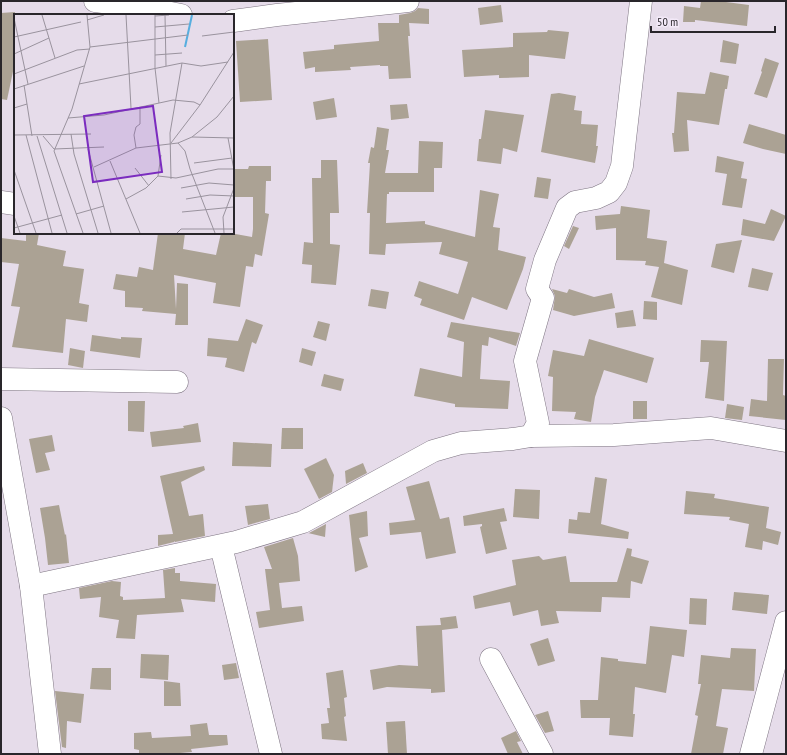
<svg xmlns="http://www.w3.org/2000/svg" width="787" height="755" viewBox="0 0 787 755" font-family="'PT Sans Narrow',sans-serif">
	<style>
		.building { fill: #aba294 }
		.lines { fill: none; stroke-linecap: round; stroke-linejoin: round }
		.minor-casing { stroke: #7e7582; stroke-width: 23 }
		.minor { stroke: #fff; stroke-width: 22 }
		.inset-river { fill: none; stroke: #57aedf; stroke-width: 2 }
		.inset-road { fill: none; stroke: #9a939e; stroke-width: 1 }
		.view { fill: #7b2cbf; fill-opacity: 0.15; stroke: #7b2cbf; stroke-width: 2 }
		.inset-edge { fill: none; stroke: #29262b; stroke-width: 2 }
	</style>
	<rect width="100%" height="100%" fill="#e6dcea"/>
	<g class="building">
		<polygon points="701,1 726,1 726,2 749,5 747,26 695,20 695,22 683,22 684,6 700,8"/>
		<polygon points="501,5 503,22 480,25 478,8"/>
		<polygon points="418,8 429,9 429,24 409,23 410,36 408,36 411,78 389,79 388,66 380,66 380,65 350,67 351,70 315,72 315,67 305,69 303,52 334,49 334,45 379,41 378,23 399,23 399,15 410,13 415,11"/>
		<polygon points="15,12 15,62 7,100 1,99 1,13"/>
		<polygon points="548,30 569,32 565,59 529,55 529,77 499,78 499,75 464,77 462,50 513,47 513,33 547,32"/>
		<polygon points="268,39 272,100 240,102 236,41"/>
		<polygon points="723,40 739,44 736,64 720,62"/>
		<polygon points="765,58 779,63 767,98 754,94 762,72 761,71"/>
		<polygon points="710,72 729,76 727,89 725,89 719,125 687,120 689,151 674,152 672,133 674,133 677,92 705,94"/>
		<polygon points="559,93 576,96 574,110 582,111 581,124 598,125 596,146 598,146 595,163 541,152 551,94"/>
		<polygon points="334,98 337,117 316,120 313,102"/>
		<polygon points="407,104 409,118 391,120 390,105"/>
		<polygon points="485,110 524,115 517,152 503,148 501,164 477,161 479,139 481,139"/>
		<polygon points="749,124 786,135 786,154 763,149 743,143"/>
		<polygon points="377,127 389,129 386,150 389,150 385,173 418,173 419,141 443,142 442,168 434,168 434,192 389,192 389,194 387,194 386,223 425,221 425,224 475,237 480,190 499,194 493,227 500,228 498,250 526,257 523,269 507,310 472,297 464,320 420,305 422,299 414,296 419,281 458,294 468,262 439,254 442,242 386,244 385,255 369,254 370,213 367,213 370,163 368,163 371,147 374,148"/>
		<polygon points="717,156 744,162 741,178 747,179 742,208 722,205 727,174 715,172"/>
		<polygon points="321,160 337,160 339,213 330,213 330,244 340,245 336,285 311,283 312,265 302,264 304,242 313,243 312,178 321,178"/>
		<polygon points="249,166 271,166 271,181 266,181 265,213 269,214 262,256 255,254 253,267 246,266 240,307 213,303 216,283 174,275 176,309 177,283 188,284 188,325 175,325 176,314 142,311 143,308 125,307 125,291 113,289 116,274 137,277 139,267 153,270 158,233 185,233 183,249 216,255 221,233 230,233 252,237 253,229 253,197 233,197 233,169 248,169"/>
		<polygon points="537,177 551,179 548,199 534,197"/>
		<polygon points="621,206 650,210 647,238 667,241 664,263 688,270 682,305 651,297 659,267 645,265 646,261 616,260 616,228 596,230 595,216 620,214"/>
		<polygon points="771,209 786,216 774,241 741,235 743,219 765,224"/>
		<polygon points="573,226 579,228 569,249 564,246"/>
		<polygon points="26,233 39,233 37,245 66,251 63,266 84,269 79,303 89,305 87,322 66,319 63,353 12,347 20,307 11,306 19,264 1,262 1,238 26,241"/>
		<polygon points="742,240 734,273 711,267 716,244"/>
		<polygon points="752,268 773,273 768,291 748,287"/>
		<polygon points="371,289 389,292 386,309 368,306"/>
		<polygon points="552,289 567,293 569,289 594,297 612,293 615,308 574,316 553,310 555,296"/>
		<polygon points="644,301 657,302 657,320 643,319"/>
		<polygon points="633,310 636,326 617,328 615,313"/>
		<polygon points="246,319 263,325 256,344 252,342 244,372 225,367 227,358 207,356 208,338 238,341"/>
		<polygon points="318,321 330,324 326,341 313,337"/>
		<polygon points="451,322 520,333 516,346 489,337 488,346 482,345 480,379 510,381 508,409 455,407 455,404 414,396 420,368 462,377 464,342 447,337"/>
		<polygon points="92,335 121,339 121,337 142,338 140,358 90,351"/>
		<polygon points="589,339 654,358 647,383 604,370 595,397 591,422 574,419 576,412 552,411 553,377 548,376 553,350 584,356"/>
		<polygon points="701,340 727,341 724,401 705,398 709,362 700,362"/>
		<polygon points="70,348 85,351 83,368 68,365"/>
		<polygon points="302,348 316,352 312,366 299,362"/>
		<polygon points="768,359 784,359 783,395 786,396 786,420 749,416 751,399 767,401"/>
		<polygon points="324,374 344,379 341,391 321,386"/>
		<polygon points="128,401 145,401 144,432 128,431"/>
		<rect x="633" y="401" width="14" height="18"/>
		<polygon points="727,404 744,407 742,420 725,418"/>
		<polygon points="198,423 201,442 152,447 150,432 184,428 183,426"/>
		<polygon points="282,428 303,428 303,449 281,449"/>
		<polygon points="52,435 55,451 45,453 50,470 36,473 29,439"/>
		<polygon points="233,442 272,444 271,467 232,466"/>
		<polygon points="326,458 334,475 332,492 319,499 304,469"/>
		<polygon points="363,463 367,473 346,484 345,471"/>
		<polygon points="204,466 205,470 181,482 189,516 203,514 205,536 175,542 174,541 174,542 158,546 158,535 173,534 160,476"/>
		<polygon points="595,477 607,479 601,524 629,532 628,539 568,533 569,519 577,520 578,512 590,513"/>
		<polygon points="429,481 440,519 449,517 456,553 426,559 421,532 390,535 389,523 415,520 406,487"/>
		<polygon points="515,489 540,490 539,519 513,517"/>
		<polygon points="686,491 715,494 714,498 769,507 766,528 781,532 778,545 763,541 762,550 745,547 749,524 729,520 730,517 684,514"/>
		<polygon points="268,504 270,519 248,525 245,506"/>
		<polygon points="59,505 65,535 66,534 69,563 48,565 45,538 40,508"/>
		<polygon points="504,508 507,521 500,522 507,549 486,554 480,527 482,526 482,524 464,526 463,516"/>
		<polygon points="367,511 368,536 359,538 368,567 355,572 349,515"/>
		<polygon points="326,524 325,537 308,533 309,533"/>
		<polygon points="293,538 298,556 300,581 279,583 282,608 302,606 304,621 259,628 256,612 270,610 265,569 272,569 264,547"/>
		<polygon points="627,548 632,549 631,556 649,561 642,584 631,581 630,598 602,597 601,612 556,611 559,623 541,626 538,610 513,616 510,602 475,609 473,596 516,585 512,560 539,556 543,560 566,556 570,582 617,582"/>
		<polygon points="175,568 175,573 180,573 180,581 216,584 215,602 181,599 184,612 137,615 135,639 116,638 119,620 99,617 101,597 80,599 79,588 112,581 121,582 120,596 123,597 123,600 165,598 163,570"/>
		<polygon points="734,592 769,595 767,614 732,610"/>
		<polygon points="690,598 707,599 706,625 689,624"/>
		<polygon points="456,616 458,628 442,630 445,692 431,693 431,689 387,687 373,690 370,670 399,665 418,666 416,626 441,625 440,618"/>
		<polygon points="650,626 687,630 684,657 672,655 666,693 635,687 633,714 635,714 633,737 609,735 610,718 581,718 580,700 598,700 601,657 618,659 618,661 646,664"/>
		<polygon points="548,638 555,661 538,666 530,644"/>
		<polygon points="731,648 756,649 754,691 722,689 716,726 728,728 723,754 691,754 698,716 695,715 701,684 698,684 701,655 730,658"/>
		<polygon points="141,654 169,655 168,680 140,678"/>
		<polygon points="236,663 239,678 224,680 222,665"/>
		<polygon points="92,668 111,668 111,690 90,689"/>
		<polygon points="343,670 347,697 344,698 346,716 344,717 347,741 322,739 321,724 329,723 327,708 330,708 326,673"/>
		<polygon points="164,681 180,683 181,706 164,706"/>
		<polygon points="55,691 84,694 81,723 67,721 66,748 62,747"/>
		<polygon points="548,711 554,731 545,733 535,715"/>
		<polygon points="405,721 407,754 388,754 386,722"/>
		<polygon points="207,723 209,735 227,735 228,745 191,749 192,752 169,754 139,754 139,750 134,749 134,733 151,732 152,738 191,736 190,725"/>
		<polygon points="516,731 521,741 517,742 523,754 508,754 501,738"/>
	</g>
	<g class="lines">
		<defs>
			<g id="minor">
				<polyline points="95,1 135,6 181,15"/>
				<polyline points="233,21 277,15 408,1"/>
				<polyline points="1,202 15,204"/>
				<polyline points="1,379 177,382"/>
				<polyline points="1,418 31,586 50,754"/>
				<polyline points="531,436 614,435 711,428 786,441"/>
				<polyline points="221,546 271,754"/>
				<polyline points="31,586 236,542 303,522 433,451 461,443 513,439 531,436 538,423 525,361 543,298 537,289 545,260 567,208 575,202 596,198 609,192 616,183 622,166 625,139 641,1"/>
				<polyline points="491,659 542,754"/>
				<polyline points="751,754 786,622"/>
			</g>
		</defs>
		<use href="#minor" class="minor-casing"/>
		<use href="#minor" class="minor"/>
	</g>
	<g transform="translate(14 14)">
		<rect width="220" height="220" fill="#e6dcea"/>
		<path class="inset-river" d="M171 33 178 1"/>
		<path class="inset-road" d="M28 1 41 44M112 1 117 94M141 1V54L145 89M151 1 152 52M141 2 155 1M0 4 14 70M73 6 90 1M141 13 175 10M188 22 220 18M0 23 67 8M76 33 174 21M0 40 35 24M141 41 168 39M0 60 63 36 76 35M65 70 168 49 187 52 214 48M10 71 18 122M0 75 70 52M0 94 13 90M54 104 90 101 159 86 180 88 186 91 220 38M57 120 60 140 84 219M0 121 77 120M12 121 38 219M23 122 53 219M29 122 40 135 90 133M178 123 203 103 220 82M214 124 220 156M157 129 186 91M164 129 171 137 176 155 201 219M122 134 164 129 178 123 220 124M74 135 97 219M96 147 126 219M180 149 218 144M80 153 122 134 120 121 122 113 126 110V93M121 154 135 172M0 156 22 219M144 162 162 164 204 155H219M157 165 156 119 168 49M167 174 195 169 220 171M112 185 132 174 144 162 147 141M172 185 196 181 220 182M168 198 220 193M62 200 90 192M0 202 6 219M0 214 48 201M69 219 40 137 58 95 76 33 73 1M163 219 167 215H220M210 219 209 203 220 174"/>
		<path class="view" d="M139 92 148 158 79 168 70 102Z"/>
		<rect width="220" height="220" class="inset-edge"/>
	</g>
	<rect width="787" height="755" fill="none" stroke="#29262b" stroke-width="4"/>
	<path d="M651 26v6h124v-6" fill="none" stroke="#29262b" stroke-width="2"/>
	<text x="657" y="26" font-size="12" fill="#29262b" stroke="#f3e9f8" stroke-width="3" paint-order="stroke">50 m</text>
</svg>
